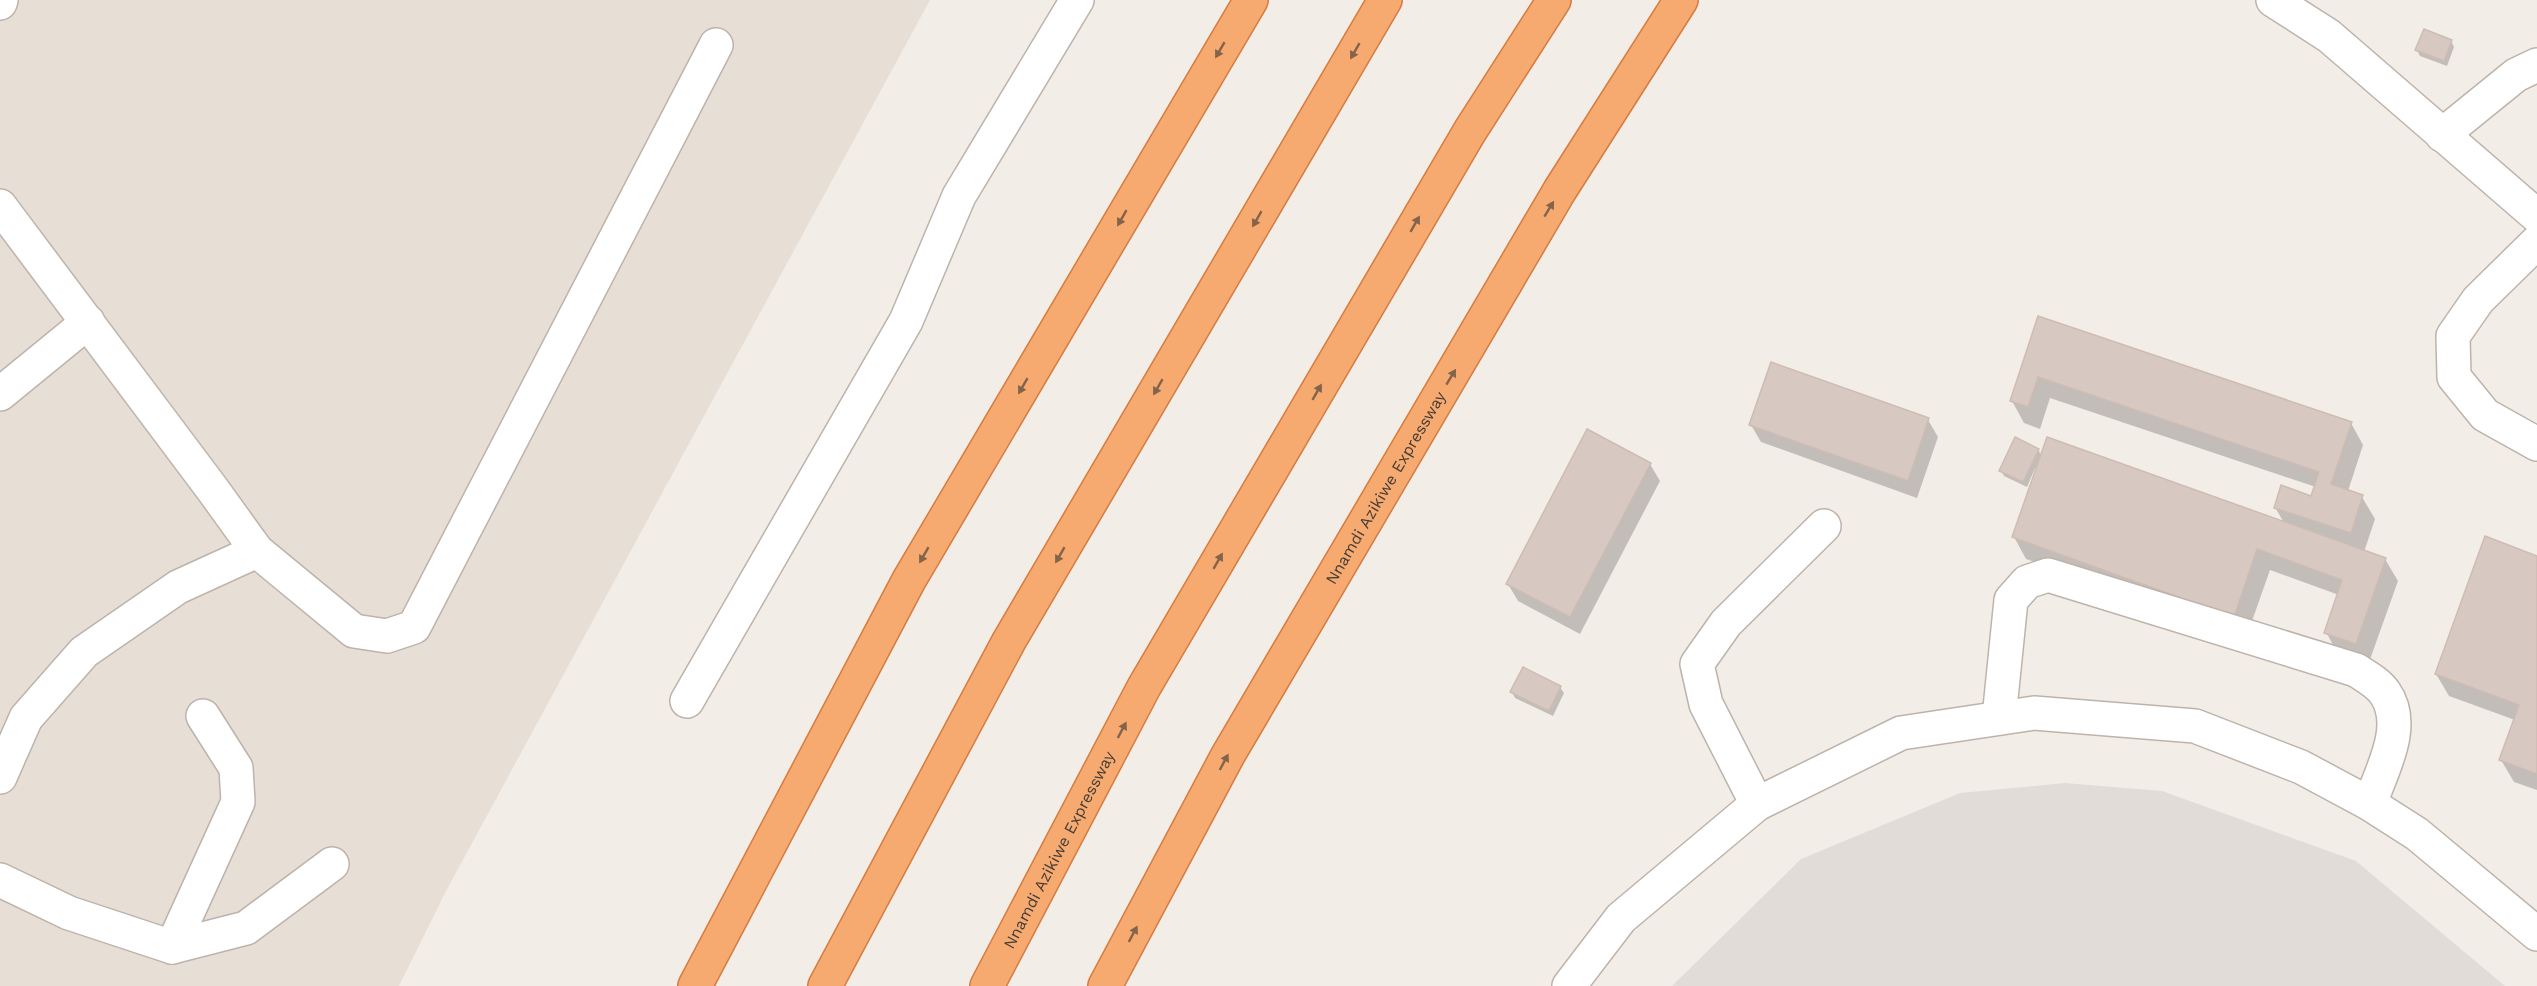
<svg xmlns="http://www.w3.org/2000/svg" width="2537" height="986" viewBox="0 0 2537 986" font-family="'Work Sans',sans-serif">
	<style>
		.residential { fill: #e7ded6 }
		.industrial { fill: #e2dcd9 }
		.shadow { fill: #0003 }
		.building { fill: #d7c9c1; stroke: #cebcb2; stroke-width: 1.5 }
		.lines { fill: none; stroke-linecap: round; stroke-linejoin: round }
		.minor-casing { stroke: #beb3ab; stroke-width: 36 }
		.highway-casing { stroke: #d57c40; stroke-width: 36 }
		.minor { stroke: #fff; stroke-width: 33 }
		.highway { stroke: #f6aa70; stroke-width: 33 }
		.oneway { fill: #84634b }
		.labels { text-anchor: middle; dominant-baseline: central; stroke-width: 4.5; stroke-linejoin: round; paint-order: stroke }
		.street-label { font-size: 16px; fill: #463d37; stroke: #fff }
	</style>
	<rect width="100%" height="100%" fill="#f3ede8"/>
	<polygon class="residential" points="0,0 930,0 446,891 399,986 0,986"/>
	<polygon class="industrial" points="2065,783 2162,791 2356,861 2505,986 1672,986 1801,859 1960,793"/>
	<g class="shadow">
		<polygon points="2451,41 2454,47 2447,66 2420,56 2417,50"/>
		<polygon points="2039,318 2351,423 2363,445 2348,491 2362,497 2375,519 2364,552 2385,559 2398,581 2368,665 2338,654 2326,632 2339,595 2270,570 2246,638 2026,559 2014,537 2037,469 2035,468 2027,487 2004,476 2001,470 2038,450 2042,456 2284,523 2275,507 2312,498 2316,487 2050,398 2040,429 2024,423 2012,401"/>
		<polygon points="1928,420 1938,437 1917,498 1761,442 1751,425"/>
		<polygon points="1650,464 1660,481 1580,634 1518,601 1508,584"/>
		<polygon points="2537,557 2537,790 2514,782 2501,760 2515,720 2449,696 2436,674"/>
		<polygon points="1560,687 1564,693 1553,716 1515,698 1512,692"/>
	</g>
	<g class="building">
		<polygon points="2424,29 2452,40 2444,61 2415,50"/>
		<polygon points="2038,316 2352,422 2331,484 2363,495 2351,533 2274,508 2281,485 2311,496 2319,472 2038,377 2028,407 2010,401"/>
		<polygon points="1771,362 1929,418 1908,481 1749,425"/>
		<polygon points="1587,429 1651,463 1570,617 1506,584"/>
		<polygon points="2015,437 2039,449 2023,482 1999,471"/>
		<polygon points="2047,437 2386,558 2356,644 2324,633 2342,580 2257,549 2234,617 2012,537"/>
		<polygon points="2485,536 2537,556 2537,774 2499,760 2519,705 2435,674"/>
		<polygon points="1523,667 1561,686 1549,711 1510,692"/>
	</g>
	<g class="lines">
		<defs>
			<g id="minor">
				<polyline points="2273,0 2329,36 2537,216"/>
				<polyline points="0,3 1,0"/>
				<polyline points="2442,135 2516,75 2537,65"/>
				<polyline points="0,206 213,490 257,551 354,631 387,636 414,627 716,45"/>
				<polyline points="2537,242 2478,300 2453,336 2454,377 2485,415 2537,444"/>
				<polyline points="0,394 88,322"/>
				<polyline points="687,701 906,321 959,196 1077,0"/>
				<path d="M1999 718 2011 600 2027 582 2048 575 2356 670C2367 677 2378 683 2385 693 2408 726 2381 771 2370 804"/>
				<polyline points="0,777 26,718 84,652 178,587 257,551"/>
				<polyline points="1757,804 1706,704 1697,664 1726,623 1824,526"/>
				<polyline points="0,880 69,913 172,947 246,928 332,864"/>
				<polyline points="172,947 238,802 236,768 203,716"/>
				<polyline points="1569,986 1621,918 1757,804 1901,733 2034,713 2195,726 2301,767 2370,804 2417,834 2537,934"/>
			</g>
			<g id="highway">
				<polyline points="695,986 909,580 1251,0"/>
				<polyline points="825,986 1009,641 1385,0"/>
				<path id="s1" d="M987 986 1144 687 1470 131 1554 0"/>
				<path id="s2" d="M1105 986 1228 755 1560 190 1681 0"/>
			</g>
		</defs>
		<use href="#minor" class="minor-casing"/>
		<use href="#highway" class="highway-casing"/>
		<use href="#minor" class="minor"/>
		<use href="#highway" class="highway"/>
	</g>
	<defs><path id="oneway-solid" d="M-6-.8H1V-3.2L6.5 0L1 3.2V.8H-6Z" transform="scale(1.5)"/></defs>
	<g class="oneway">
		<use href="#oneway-solid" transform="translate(1220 50) rotate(120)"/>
		<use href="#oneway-solid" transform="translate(1355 51) rotate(120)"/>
		<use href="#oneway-solid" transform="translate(1549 209) rotate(-59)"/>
		<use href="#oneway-solid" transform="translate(1122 218) rotate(120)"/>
		<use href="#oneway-solid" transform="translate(1257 219) rotate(120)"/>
		<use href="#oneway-solid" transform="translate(1415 224) rotate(-60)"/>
		<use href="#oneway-solid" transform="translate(1451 377) rotate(-59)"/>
		<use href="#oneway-solid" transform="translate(1023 386) rotate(120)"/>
		<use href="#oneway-solid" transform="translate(1158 387) rotate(120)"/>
		<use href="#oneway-solid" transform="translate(1317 392) rotate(-60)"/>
		<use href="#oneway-solid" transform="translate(924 555) rotate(120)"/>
		<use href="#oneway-solid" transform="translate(1060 555) rotate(120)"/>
		<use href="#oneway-solid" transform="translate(1218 561) rotate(-60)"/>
		<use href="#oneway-solid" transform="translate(1122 730) rotate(-62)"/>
		<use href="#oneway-solid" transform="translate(1224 762) rotate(-62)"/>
		<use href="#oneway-solid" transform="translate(1133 934) rotate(-62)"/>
	</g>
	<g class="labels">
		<g class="street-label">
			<text stroke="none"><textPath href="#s2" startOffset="572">Nnamdi Azikiwe Expressway</textPath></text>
			<text stroke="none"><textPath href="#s1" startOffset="154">Nnamdi Azikiwe Expressway</textPath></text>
		</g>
	</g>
</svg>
